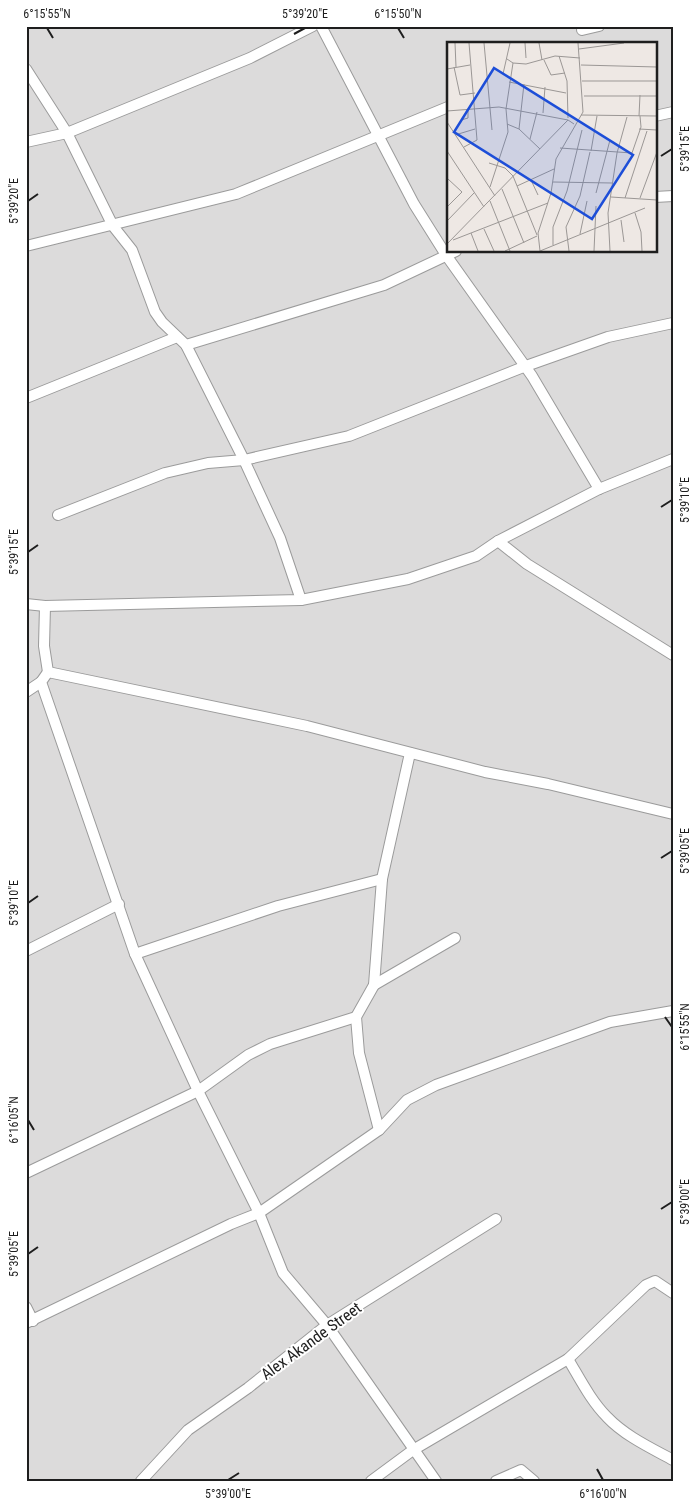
<svg xmlns="http://www.w3.org/2000/svg" width="699" height="1507" viewBox="0 0 699 1507" font-family="'Roboto Condensed',sans-serif">
	<style>
		.residential { fill: #dcdbdb; fill-rule: evenodd }
		.lines { fill: none; stroke-linecap: round; stroke-linejoin: round }
		.minor-casing { stroke: #9b9b9b; stroke-width: 12 }
		.minor { stroke: #fff; stroke-width: 10 }
		.ticks { fill: none; stroke: #1e1e1e; stroke-width: 2 }
		.labels { text-anchor: middle; dominant-baseline: central; stroke-width: 4; stroke-linejoin: round; paint-order: stroke }
		.street-label { font-size: 16px; fill: #1e1e1e; stroke: #fff }
		.inset-road { fill: none; stroke: #9b9795; stroke-width: 1 }
		.view { fill: #1d4ed8; fill-opacity: 0.15; stroke: #1d4ed8; stroke-width: 2.5 }
		.inset-edge { fill: none; stroke: #1e1e1e; stroke-width: 2.5 }
		.neatline { fill: none; stroke: #1e1e1e; stroke-width: 2 }
		.ticks-label { font-size: 12px; text-anchor: middle; fill: #1e1e1e }
	</style>
	<rect width="100%" height="100%" fill="#eee8e4"/>
	<path class="residential" d="M26 26H673V1481H26ZM448 44H655V251H448Z"/>
	<g class="lines">
		<defs>
			<g id="minor">
				<polyline points="321,26 414,204 446,255 532,376 599,489"/>
				<polyline points="582,30 599,26"/>
				<polyline points="26,69 67,133 113,226 132,250 155,312 162,322 186,345 244,460 280,538 301,600"/>
				<polyline points="655,116 673,112"/>
				<polyline points="26,142 67,133 250,58 313,26"/>
				<polyline points="655,197 673,196"/>
				<polyline points="26,246 236,194 448,107"/>
				<polyline points="186,345 384,285 456,251"/>
				<polyline points="26,398 177,337"/>
				<polyline points="58,515 165,473 208,463 244,460 349,436 526,366 608,337 673,323"/>
				<polyline points="498,541 527,564 673,655"/>
				<polyline points="26,604 45,606 301,600 408,579 476,556 498,541 599,489 673,459"/>
				<polyline points="45,606 44,646 48,672 307,726 485,772 548,784 673,814"/>
				<polyline points="48,672 41,682 135,954 198,1091 259,1213 283,1273 327,1325 436,1481"/>
				<polyline points="26,692 41,682"/>
				<polyline points="26,951 119,904"/>
				<polyline points="135,954 278,906 382,879"/>
				<polyline points="374,985 455,938"/>
				<polyline points="379,1130 359,1053 356,1017 374,985 382,879 410,753"/>
				<polyline points="26,1173 198,1091 248,1055 270,1044 356,1017"/>
				<polyline points="26,1307 33,1321"/>
				<polyline points="26,1323 231,1224 259,1213 379,1130 407,1100 436,1085 610,1022 673,1011"/>
				<path d="M568 1359C580 1379 591 1401 607 1417 625 1436 651 1448 673 1460"/>
				<polyline points="141,1481 188,1430 248,1388 327,1325 496,1219"/>
				<polyline points="371,1481 413,1450 568,1359 646,1285 655,1281 673,1293"/>
				<polyline points="496,1481 521,1470 534,1481"/>
			</g>
		</defs>
		<use href="#minor" class="minor-casing"/>
		<use href="#minor" class="minor"/>
	</g>
	<path class="ticks" d="M47 28 53 38M398 28 404 38M294 34 305 28M661 156 672 149M28 201 38 194M661 507 672 500M28 552 38 545M661 858 672 851M28 903 38 896M665 1017 672 1027M28 1120 34 1130M661 1209 672 1202M28 1254 38 1247M597 1469 603 1480M228 1480 239 1473"/>
	<g class="labels">
		<g class="street-label">
			<text transform="translate(311 1341) rotate(-36)">Alex Akande Street</text>
		</g>
	</g>
	<g transform="translate(447 42)">
		<rect width="210" height="210" fill="#eee8e4"/>
		<path class="inset-road" d="M8 1 9 25M37 1 45 88M78 1 79 16M92 1 95 18M131 1 136 70 109 117 104 151 91 191 93 209 198 166M132 7 177 1M112 14 120 39 121 76M60 17 66 21 79 22 108 14 133 16M97 18 104 33 118 31M134 23 210 25M7 25 13 53 28 51M0 27 23 23M56 32 63 1M135 39H210M62 40 119 51M137 54H210M0 69 52 65 121 78M96 71 98 45M134 73 210 74M192 74 193 53M14 78 21 76V68M0 80 48 154M60 82 72 87 93 107M72 87 77 42M192 87 210 88M8 93 28 87M83 97 90 70M17 105 30 98 22 1M113 106 185 111 194 85 193 74M0 109 37 165M144 109 150 74M42 121 58 126 66 134 90 193M84 138 91 153M106 140 165 141M70 144 107 127M43 145 61 90 59 67 66 21M55 147 77 201M149 151 163 98M164 155 210 158M178 156 200 89M193 156 210 110M43 159 63 209M0 165 15 150 1 137M188 171 194 190 195 209M174 178 177 200M0 179 27 151M37 187 47 209M24 191 31 209M133 192 140 159M6 198 101 161M0 202 121 78 127 82M106 203V185L120 149 135 88M58 209 90 194M122 209 119 185 133 154 143 110M147 209 149 164M163 209 161 171 170 111 180 75"/>
		<path class="view" d="M47 26 186 113 145 177 7 90Z"/>
		<rect width="210" height="210" class="inset-edge"/>
	</g>
	<rect width="699" height="1507" fill="none" stroke="#ffffff" stroke-width="55"/>
	<rect x="28" y="28" width="644" height="1452" class="neatline"/>
	<g class="ticks-label">
		<text x="47" y="18">6°15'55"N</text>
		<text x="305" y="18">5°39'20"E</text>
		<text x="398" y="18">6°15'50"N</text>
		<text transform="translate(685 149) rotate(-90)" y="4">5°39'15"E</text>
		<text transform="translate(14 201) rotate(-90)" y="4">5°39'20"E</text>
		<text transform="translate(685 500) rotate(-90)" y="4">5°39'10"E</text>
		<text transform="translate(14 552) rotate(-90)" y="4">5°39'15"E</text>
		<text transform="translate(685 851) rotate(-90)" y="4">5°39'05"E</text>
		<text transform="translate(14 903) rotate(-90)" y="4">5°39'10"E</text>
		<text transform="translate(685 1027) rotate(-90)" y="4">6°15'55"N</text>
		<text transform="translate(14 1120) rotate(-90)" y="4">6°16'05"N</text>
		<text transform="translate(685 1202) rotate(-90)" y="4">5°39'00"E</text>
		<text transform="translate(14 1254) rotate(-90)" y="4">5°39'05"E</text>
		<text x="228" y="1498">5°39'00"E</text>
		<text x="603" y="1498">6°16'00"N</text>
	</g>
</svg>
